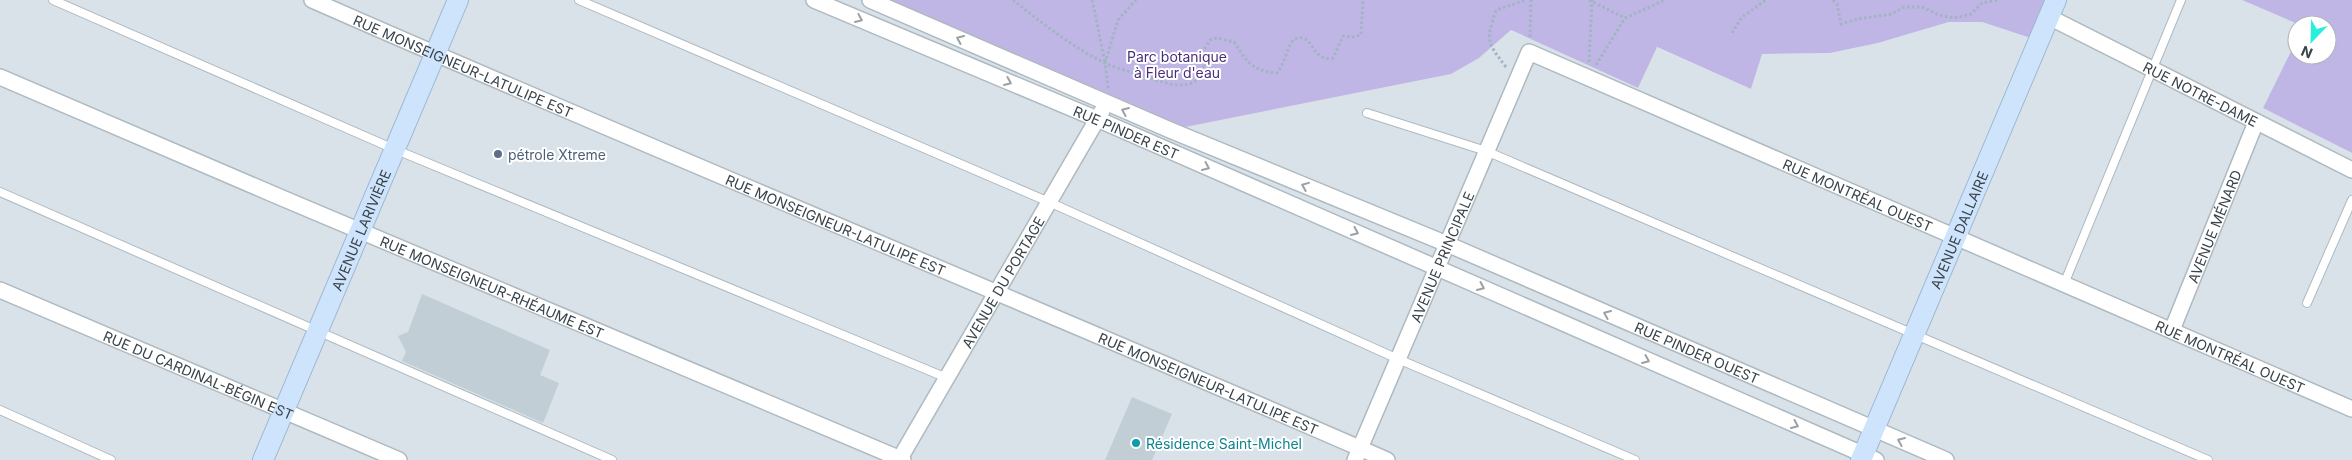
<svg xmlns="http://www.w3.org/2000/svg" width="2352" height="460" viewBox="0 0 2352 460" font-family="Inter,sans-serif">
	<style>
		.residential { fill: #d9e2e8 }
		.green { fill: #c0b6e6 }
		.building { fill: #c1ced6 }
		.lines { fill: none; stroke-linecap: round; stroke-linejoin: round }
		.lane-casing { stroke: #aeb9c0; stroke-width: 10 }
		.street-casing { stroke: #aeb9c0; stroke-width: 18 }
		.secondary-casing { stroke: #9db8d2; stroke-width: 22 }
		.path { stroke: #a0b4c1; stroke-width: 3; stroke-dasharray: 2.5 2.5; stroke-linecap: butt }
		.lane { stroke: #fff; stroke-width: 8 }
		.street { stroke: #fff; stroke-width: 15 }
		.secondary { stroke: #cee4fc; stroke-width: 20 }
		.oneway { stroke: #9ca1a4 }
		.service-dot { fill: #5c6f8a; stroke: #fff; stroke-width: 2 }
		.culture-dot { fill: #0f9aa8; stroke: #fff; stroke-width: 2 }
		.labels { text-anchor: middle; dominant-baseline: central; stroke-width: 4; stroke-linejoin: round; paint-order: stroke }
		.park-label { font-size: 14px; fill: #4a2e79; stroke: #fff }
		.street-label { font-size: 14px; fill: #394349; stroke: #fff }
		.service-label { font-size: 14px; fill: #4e5e75; stroke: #fff; text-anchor: start }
		.culture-label { font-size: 14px; fill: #0d838f; stroke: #fff; text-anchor: start }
	</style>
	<rect width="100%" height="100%" fill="#ebf0f5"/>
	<polygon class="residential" points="0,0 870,0 1479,58 1511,30 1638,88 1656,47 1751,89 1761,54 1830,53 1878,43 1949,22 1982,22 2038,41 2056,0 2242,0 2300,25 2297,25 2297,39 2263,108 2352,153 2352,460 0,460"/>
	<g class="green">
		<polygon points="870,0 2056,0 2039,41 1982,22 1949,22 1878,43 1830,53 1762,54 1751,89 1657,47 1638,88 1511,30 1479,58 1451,74 1170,130"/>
		<polygon points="2242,0 2352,0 2352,153 2263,108 2297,39 2297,55 2327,55 2327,25 2300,25"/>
	</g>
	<g class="building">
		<polygon points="422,294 550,350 540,375 559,383 543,423 402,361 406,352 398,336 408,332"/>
		<polygon points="1132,397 1172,414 1152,460 1105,460"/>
	</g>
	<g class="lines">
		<defs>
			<g id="lane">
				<polyline points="53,0 394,149 947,378"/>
				<polyline points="579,0 1049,202 1398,359 1635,460"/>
				<polyline points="1367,113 1486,151 2208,460"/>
				<polyline points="0,192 612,460"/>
				<polyline points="2064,284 2181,0"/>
				<polyline points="2307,303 2352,200"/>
				<polyline points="0,410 111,460"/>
			</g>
			<g id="street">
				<path id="s1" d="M312 0C669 157 1030 304 1387 460"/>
				<path id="s2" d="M814 0 1097 119 1876 460"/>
				<path id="s3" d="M870 0 1170 130 1447 244 1946 460"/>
				<path id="s4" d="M2049 17 2352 170"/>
				<path id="s5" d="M0 77 282 198 903 460"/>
				<path id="s6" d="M0 290 399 460"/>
				<path id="s7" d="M2172 330 2256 122"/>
				<path id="s8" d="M899 460 1102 111"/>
				<path id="s9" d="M1355 460 1529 52 2352 409"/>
			</g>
			<g id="secondary">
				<path id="s10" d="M263 460 458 0"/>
				<path id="s11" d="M1861 460 2056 0"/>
			</g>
		</defs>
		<use href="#lane" class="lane-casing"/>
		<use href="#street" class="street-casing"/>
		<use href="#secondary" class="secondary-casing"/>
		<g class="path">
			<path d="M1013 0C1042 23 1072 47 1105 63 1118 69 1132 72 1145 76 1166 84 1193 94 1206 70L1201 61 1202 53 1210 40 1217 38 1234 42C1247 61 1251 71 1277 73 1285 64 1288 42 1295 39 1314 31 1311 63 1333 58L1343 36 1353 37 1361 35 1363 2 1365 0"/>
			<polyline points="1092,0 1105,62"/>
			<polyline points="1589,0 1625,18"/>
			<polyline points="1833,0 1837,4 1841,24 1857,19 1892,14 1904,7 1922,7 1939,15 1954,18 1971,14 1982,3 1997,0"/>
			<polyline points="1732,33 1742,17 1766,0"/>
			<polyline points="1530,37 1531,0"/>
			<polyline points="1589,62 1592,0"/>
			<polyline points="1596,65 1625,18 1665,0"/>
			<path d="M1506 67C1486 41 1486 41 1496 10L1526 0"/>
			<polyline points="1108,88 1105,63 1118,20 1136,0"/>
		</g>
		<use href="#lane" class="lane"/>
		<use href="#street" class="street"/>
		<use href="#secondary" class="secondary"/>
	</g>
	<defs><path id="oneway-chevron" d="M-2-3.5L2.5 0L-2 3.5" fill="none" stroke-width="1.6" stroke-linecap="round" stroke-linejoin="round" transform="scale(1.25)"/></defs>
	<g class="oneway">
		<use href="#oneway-chevron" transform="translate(859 19) rotate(23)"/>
		<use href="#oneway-chevron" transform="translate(960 39) rotate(-156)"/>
		<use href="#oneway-chevron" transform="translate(1008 82) rotate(23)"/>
		<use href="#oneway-chevron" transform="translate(1125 111) rotate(-157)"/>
		<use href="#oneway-chevron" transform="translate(1206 167) rotate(24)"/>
		<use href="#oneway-chevron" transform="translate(1305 186) rotate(-158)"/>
		<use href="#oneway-chevron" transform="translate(1355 232) rotate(24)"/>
		<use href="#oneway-chevron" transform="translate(1481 287) rotate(24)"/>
		<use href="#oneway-chevron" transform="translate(1607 314) rotate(-157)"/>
		<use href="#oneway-chevron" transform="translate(1646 360) rotate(24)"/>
		<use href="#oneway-chevron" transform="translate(1795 425) rotate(24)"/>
		<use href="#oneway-chevron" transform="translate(1901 441) rotate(-157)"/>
	</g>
	<circle class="service-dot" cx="498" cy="154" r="5"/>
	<circle class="culture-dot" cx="1136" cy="443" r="5"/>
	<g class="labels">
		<g class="park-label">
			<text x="1177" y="56">Parc botanique<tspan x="1177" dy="16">à Fleur d'eau</tspan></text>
		</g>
		<g class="street-label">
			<text stroke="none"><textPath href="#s1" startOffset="165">RUE MONSEIGNEUR-LATULIPE EST</textPath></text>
			<text stroke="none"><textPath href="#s4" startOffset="170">RUE NOTRE-DAME</textPath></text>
			<text stroke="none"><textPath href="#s2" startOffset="339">RUE PINDER EST</textPath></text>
			<text stroke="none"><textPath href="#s9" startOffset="802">RUE MONTRÉAL OUEST</textPath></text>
			<text stroke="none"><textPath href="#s1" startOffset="570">RUE MONSEIGNEUR-LATULIPE EST</textPath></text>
			<text stroke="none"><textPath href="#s7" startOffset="112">AVENUE MÉNARD</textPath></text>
			<text stroke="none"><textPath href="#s10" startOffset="250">AVENUE LARIVIÈRE</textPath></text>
			<text stroke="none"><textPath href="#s11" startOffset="250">AVENUE DALLAIRE</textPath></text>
			<text stroke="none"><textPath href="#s9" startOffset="221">AVENUE PRINCIPALE</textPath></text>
			<text stroke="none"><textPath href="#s8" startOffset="206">AVENUE DU PORTAGE</textPath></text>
			<text stroke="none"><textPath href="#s5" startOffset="535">RUE MONSEIGNEUR-RHÉAUME EST</textPath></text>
			<text stroke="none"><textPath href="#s3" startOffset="899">RUE PINDER OUEST</textPath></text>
			<text stroke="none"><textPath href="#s9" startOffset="1208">RUE MONTRÉAL OUEST</textPath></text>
			<text stroke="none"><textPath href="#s6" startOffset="216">RUE DU CARDINAL-BÉGIN EST</textPath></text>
			<text stroke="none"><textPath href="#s1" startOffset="975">RUE MONSEIGNEUR-LATULIPE EST</textPath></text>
		</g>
		<g class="service-label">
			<text x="508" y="154">pétrole Xtreme</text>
		</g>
		<g class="culture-label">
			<text x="1146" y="443">Résidence Saint-Michel</text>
		</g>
	</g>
	<g transform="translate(2312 40) rotate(203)"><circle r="24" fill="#ffffff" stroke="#b0b4b6"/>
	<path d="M0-4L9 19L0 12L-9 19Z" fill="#28efdc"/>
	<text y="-8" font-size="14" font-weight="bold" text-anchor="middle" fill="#394349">N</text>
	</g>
</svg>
